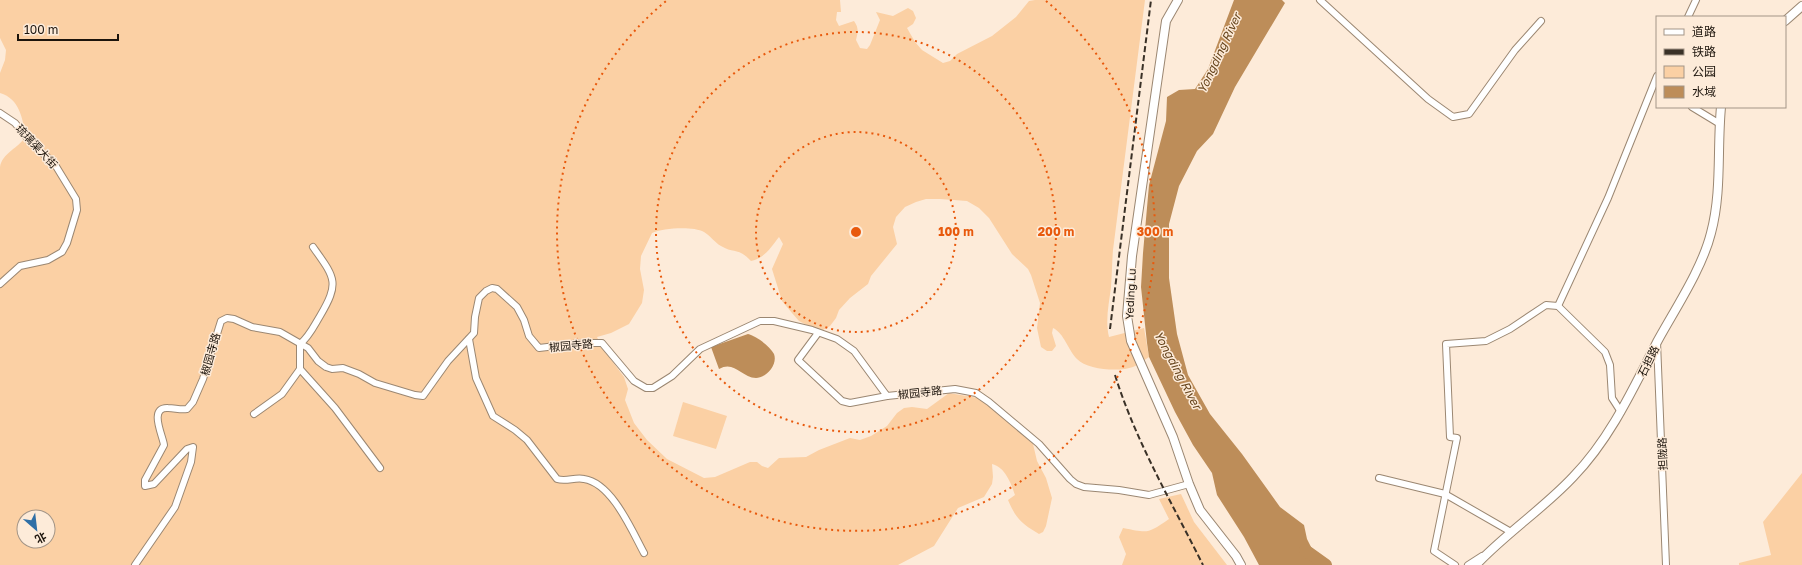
<svg xmlns="http://www.w3.org/2000/svg" width="1802" height="565" viewBox="0 0 1802 565" font-family="'Golos Text','Noto Sans SC',sans-serif">
	<style>
		.green { fill: #fbd0a4; fill-rule: evenodd }
		.water { fill: #bd8d59 }
		.lines { fill: none; stroke-linecap: round; stroke-linejoin: round }
		.river { stroke: #bd8d59; stroke-width: 12 }
		.minor-casing { stroke: #9b8772; stroke-width: 8 }
		.major-casing { stroke: #9b8772; stroke-width: 10 }
		.minor { stroke: #fff; stroke-width: 6 }
		.major { stroke: #fff; stroke-width: 8 }
		.rail { stroke: #3a3127; stroke-width: 2; stroke-dasharray: 6 3; stroke-linecap: butt }
		.ring { fill: none; stroke: #e8590c; stroke-width: 2; stroke-dasharray: 2 4 }
		.labels { text-anchor: middle; dominant-baseline: central; stroke-width: 3; stroke-linejoin: round; paint-order: stroke }
		.street-label { font-size: 11px; fill: #1c140c; stroke: #fdebd9 }
		.water-label { font-size: 12px; font-style: italic; fill: #67451d; stroke: #fdebd9 }
		.centre { fill: #e8590c; stroke: #fdebd9; stroke-width: 2 }
		.ring-label { font-size: 12px; text-anchor: middle; font-weight: bold; fill: #e8590c; stroke: #fdebd9; stroke-width: 3; stroke-linejoin: round; paint-order: stroke }
	</style>
	<rect width="100%" height="100%" fill="#fdebd9"/>
	<g class="green">
		<path d="M0 0H840L841 12H837L836 20 839 26 854 21C859 28 858 32 856 40L860 48 867 49 870 45 880 20 876 12 893 16 908 8 913 11 916 18 913 24 907 28 915 42 922 50 943 63 950 61 957 54 992 36 1016 17 1029 1 1035 0H1145L1113 250C1112 262 1112 275 1111 287 1109 304 1105 320 1109 337L1144 328 1149 357C1144 360 1139 365 1133 367 1120 372 1087 370 1077 359 1068 350 1064 333 1053 328L1052 333 1056 346 1052 351H1047L1041 347 1037 328 1040 303 1031 275 1028 269 1012 254 989 218 979 208 967 201 940 199H926L916 202 905 207 896 217 893 227 897 244 871 276 868 284 850 298 839 310 836 318 830 326 823 330 813 328 799 321 792 313 782 301 772 269 783 244 779 237C771 247 765 258 751 261 738 247 734 254 721 246 715 243 711 236 704 232 693 226 663 228 652 233L641 256 640 269 644 290 642 303 629 324 611 333 597 337 603 349 624 377 628 389 625 400 634 423 647 440 667 459 704 478 715 477 750 462H757L762 466 768 468 779 458 806 457 819 450 850 438 860 440 871 436 887 426 897 413 904 408 912 407 927 409 949 393 978 398 1005 419 1033 444 1037 461 1046 478 1052 498 1046 526 1043 532 1039 534C1022 524 1016 519 1008 500L1015 495C1011 483 1005 467 992 464L993 477 992 484 984 497 958 508 934 546 898 565H0V167C2 153 19 148 26 136 22 118 20 99 0 93V73L5 60 6 50 0 38ZM24 517H48V541H24Z"/>
		<polygon points="683,402 727,416 716,449 673,436"/>
		<polygon points="1802,473 1802,565 1739,565 1739,563 1771,555 1763,522"/>
		<path d="M1181 494 1194 522 1227 565H1122L1126 554 1119 537 1123 528C1149 533 1147 534 1169 519L1159 499Z"/>
	</g>
	<g class="water">
		<polygon points="1234,0 1282,0 1285,3 1235,87 1213,134 1197,151 1179,186 1169,224 1169,278 1177,334 1188,375 1210,414 1242,454 1280,507 1304,525 1307,539 1320,565 1259,565 1244,537 1217,495 1212,473 1193,445 1175,412 1149,357 1147,343 1141,287 1143,253 1149,185 1166,121 1167,97 1179,90 1195,89 1208,69"/>
		<path d="M748 334C756 336 770 346 774 354 778 365 766 378 756 378 741 377 734 360 719 369L711 347Z"/>
	</g>
	<g class="lines">
		<polyline class="river" points="1305,550 1326,565"/>
		<defs>
			<g id="minor">
				<polyline points="1320,0 1428,99 1453,117 1469,114 1515,50 1541,21"/>
				<polyline points="1688,17 1696,0"/>
				<polyline points="1692,107 1720,124"/>
				<polyline points="0,113 15,123 32,144 54,163 76,199 77,210 67,243 62,252 48,260 20,266 0,284"/>
				<polyline points="1558,306 1608,198 1657,76"/>
				<polyline points="818,333 798,360 842,401 850,403 887,396"/>
				<path d="M469 339 476 378 493 416 515 430 527 440 557 479C566 482 575 477 584 479 612 483 632 531 644 553"/>
				<polyline points="1657,342 1666,565"/>
				<polyline points="300,369 335,408 380,468"/>
				<path d="M254 414 282 394 300 369V344C309 337 314 326 320 316 340 282 335 278 313 247"/>
				<polyline points="1379,478 1445,494 1511,532"/>
				<path d="M135 565 175 507 191 462 193 447 187 449 154 484 145 486V480L164 445C163 436 148 407 168 408 175 408 180 410 187 409L193 402 203 379 221 321 227 318 234 319 252 327 280 332 308 348 318 361 326 367 332 369 343 368 359 374 375 383 415 395 423 396 448 361 474 333 475 317 479 298 486 291 492 288 497 289 517 307 524 320 529 336 539 348 581 343H602L634 381 646 388H653L672 376 700 349 760 321H774L812 330 837 339 854 351 887 396 955 389 976 393 989 402 1039 444 1070 479 1076 484 1084 487 1119 490 1149 495 1189 484"/>
				<polyline points="1455,565 1434,551 1457,438 1450,437 1446,344 1486,341 1510,329 1546,305 1558,306 1605,352 1610,365 1612,398 1621,412"/>
				<polyline points="1468,565 1482,556"/>
			</g>
			<g id="major">
				<polyline points="1178,0 1166,21 1132,256 1127,316 1131,341 1173,437 1189,484 1200,510 1236,556 1241,565"/>
				<polyline points="1785,21 1802,6"/>
				<path d="M1476 565C1506 533 1543 509 1573 477 1610 439 1633 389 1657 342 1675 309 1702 269 1711 233 1722 192 1717 149 1721 107"/>
			</g>
		</defs>
		<use href="#minor" class="minor-casing"/>
		<use href="#major" class="major-casing"/>
		<use href="#minor" class="minor"/>
		<use href="#major" class="major"/>
		<g class="rail">
			<polyline points="1110,329 1151,0"/>
			<path d="M1115 375C1136 442 1172 503 1203 565"/>
		</g>
	</g>
	<g class="ring">
		<circle cx="856" cy="232" r="100"/>
		<circle cx="856" cy="232" r="200"/>
		<path d="M1046 1A299 299 0 1 1 666 1"/>
	</g>
	<g class="labels">
		<g class="street-label">
			<text transform="translate(37 146) rotate(47)">琉璃渠大街</text>
			<text transform="translate(1130 294) rotate(-87)">Yeding Lu</text>
			<text transform="translate(571 345) rotate(-5)">椒园寺路</text>
			<text transform="translate(210 354) rotate(-74)">椒园寺路</text>
			<text transform="translate(1648 361) rotate(-64)">石担路</text>
			<text transform="translate(920 392) rotate(-6)">椒园寺路</text>
			<text transform="translate(1662 454) rotate(-92)">担陇路</text>
		</g>
		<g class="water-label">
			<text transform="translate(1219 53) rotate(-65)">Yongding River</text>
			<text transform="translate(1178 370) rotate(62)">Yongding River</text>
		</g>
	</g>
	<circle cx="856" cy="232" r="6" class="centre"/>
	<g class="ring-label">
		<text x="956" y="236">100 m</text>
		<text x="1056" y="236">200 m</text>
		<text x="1155" y="236">300 m</text>
	</g>
	<rect x="1656" y="16" width="130" height="92" fill="#fdebd9" stroke="#a39587"/>
	<rect x="1664" y="29" width="20" height="6" fill="#ffffff" stroke="#a39587"/>
	<text x="1692" y="36" font-size="12" fill="#1c140c">道路</text>
	<rect x="1664" y="49" width="20" height="6" fill="#3a3127" stroke="#a39587"/>
	<text x="1692" y="56" font-size="12" fill="#1c140c">铁路</text>
	<rect x="1664" y="66" width="20" height="12" fill="#fbd0a4" stroke="#a39587"/>
	<text x="1692" y="76" font-size="12" fill="#1c140c">公园</text>
	<rect x="1664" y="86" width="20" height="12" fill="#bd8d59" stroke="#a39587"/>
	<text x="1692" y="96" font-size="12" fill="#1c140c">水域</text>
	<g transform="translate(36 529) rotate(152)"><circle r="19" fill="#fdebd9" stroke="#a39587"/>
	<path d="M0-3L7 15L0 10L-7 15Z" fill="#2f6fa6"/>
	<text y="-6" font-size="11" font-weight="bold" text-anchor="middle" fill="#1c140c">北</text>
	</g>
	<path d="M18 34v6h100v-6" fill="none" stroke="#1c140c" stroke-width="2"/>
	<text x="24" y="34" font-size="12" fill="#1c140c" stroke="#fdebd9" stroke-width="3" paint-order="stroke">100 m</text>
</svg>
